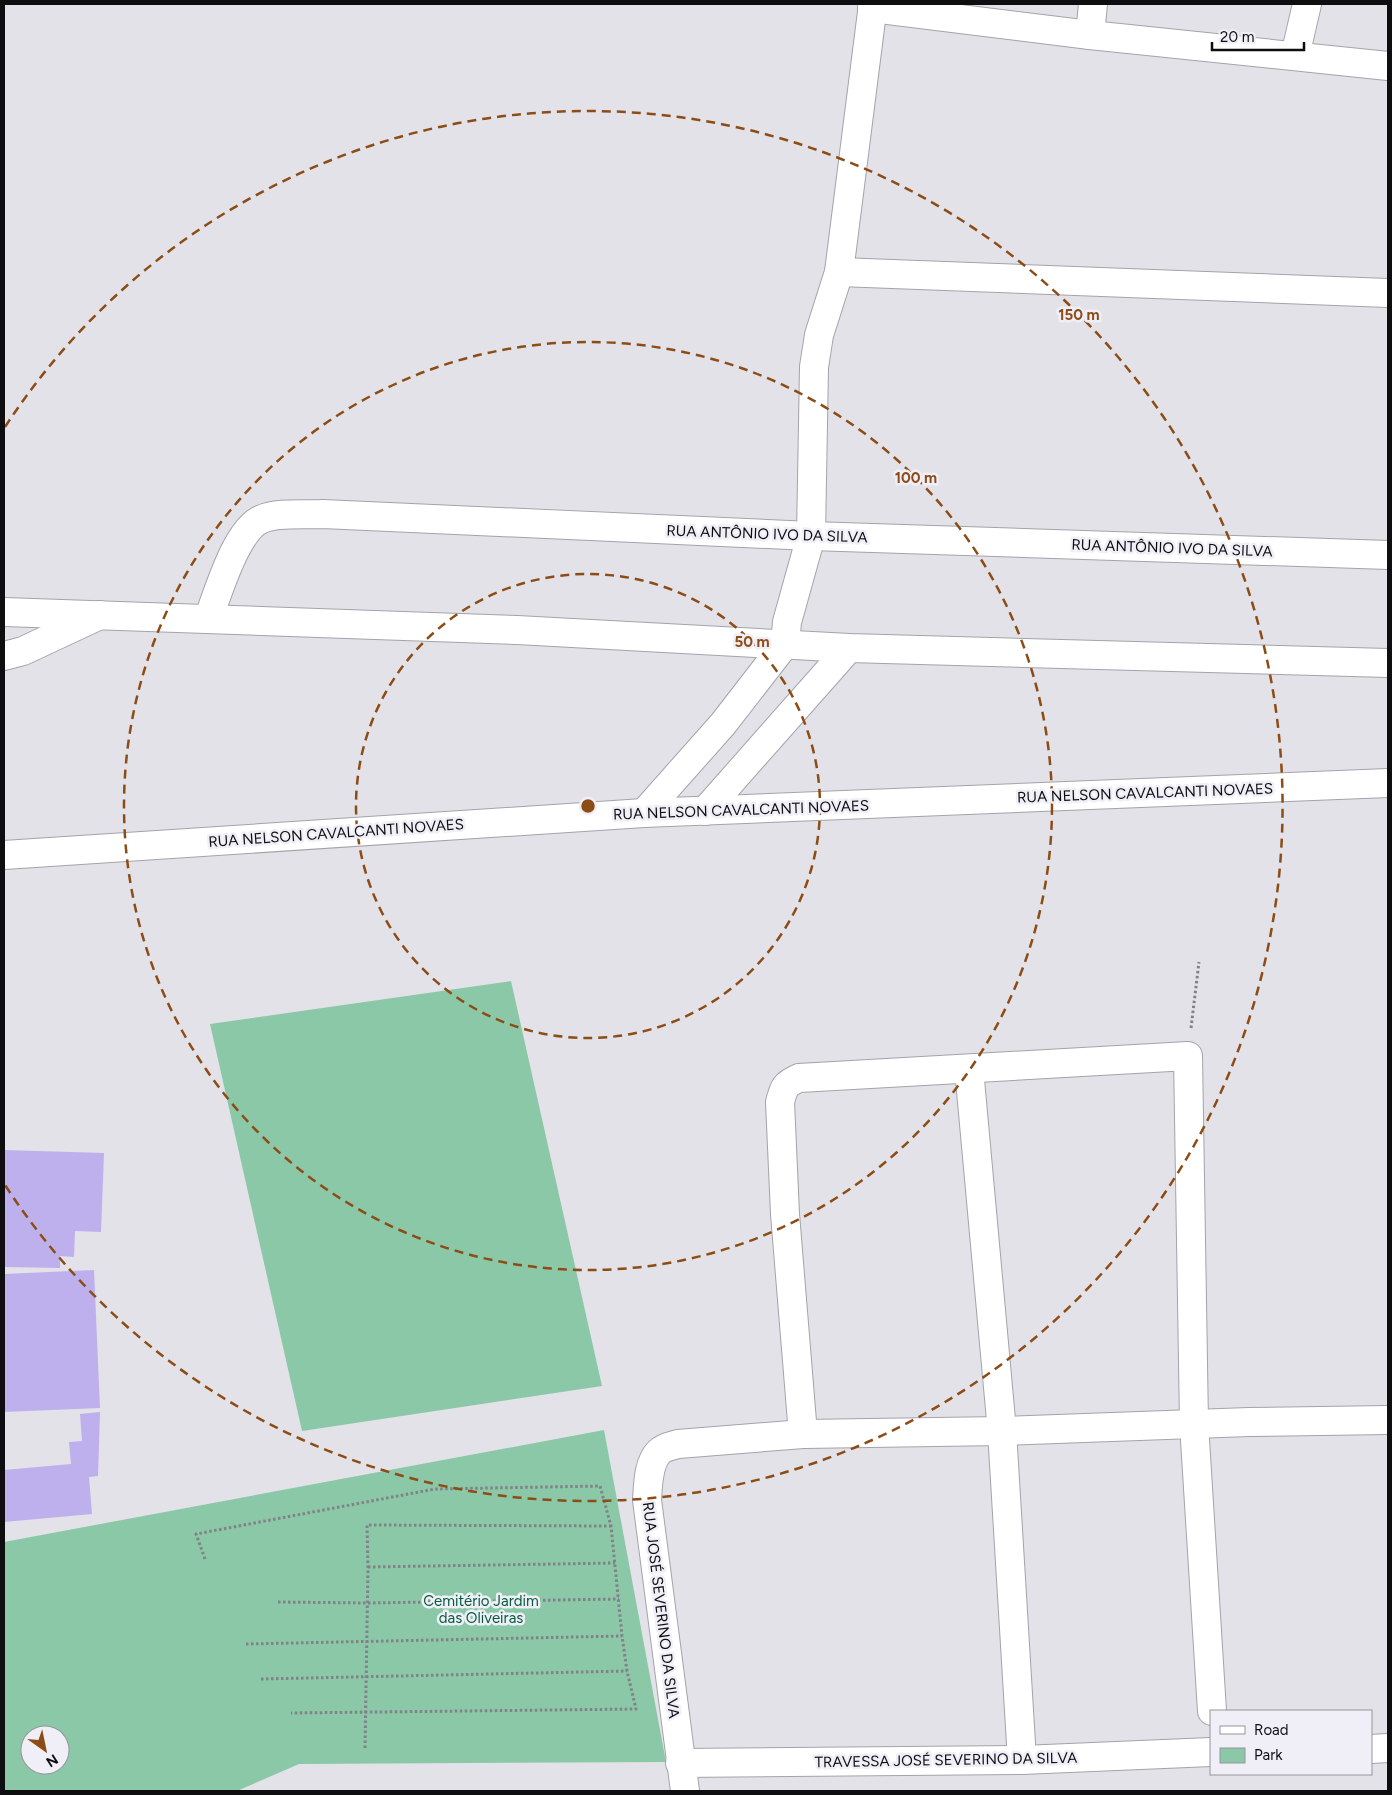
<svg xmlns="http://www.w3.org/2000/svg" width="1392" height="1795" viewBox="0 0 1392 1795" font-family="Figtree,sans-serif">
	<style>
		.green { fill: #8bc8a8; fill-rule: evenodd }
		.building { fill: #beb0ec }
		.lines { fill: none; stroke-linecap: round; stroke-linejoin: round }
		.minor-casing { stroke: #a4a3aa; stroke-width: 30 }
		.major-casing { stroke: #a4a3aa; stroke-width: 30 }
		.path { stroke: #828186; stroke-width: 3; stroke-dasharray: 2.5 2.5; stroke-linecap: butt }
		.minor { stroke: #fff; stroke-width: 28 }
		.major { stroke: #fff; stroke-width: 28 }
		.ring { fill: none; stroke: #8c4c16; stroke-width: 2.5; stroke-dasharray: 9 6 }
		.labels { text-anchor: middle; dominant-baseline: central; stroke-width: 5; stroke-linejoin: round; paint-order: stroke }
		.street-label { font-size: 15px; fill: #0e0e11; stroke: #f0eff7 }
		.park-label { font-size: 15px; fill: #045c3c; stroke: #f0eff7 }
		.centre { fill: #8c4c16; stroke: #f0eff7; stroke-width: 2.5 }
		.ring-label { font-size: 15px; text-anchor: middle; font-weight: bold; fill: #8c4c16; stroke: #f0eff7; stroke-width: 5; stroke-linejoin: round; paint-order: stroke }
	</style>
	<rect width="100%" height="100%" fill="#e3e2e9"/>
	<g class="green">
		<polygon points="511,981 602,1386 302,1431 210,1024"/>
		<path d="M604 1430 666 1762 299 1764 237 1791H4V1542ZM30 1735H60V1765H30Z"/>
	</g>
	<g class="building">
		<polygon points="4,1150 104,1153 101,1232 75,1231 74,1257 60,1256 60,1268 4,1267"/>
		<polygon points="94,1270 100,1408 4,1412 4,1274"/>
		<polygon points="100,1412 98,1476 89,1477 92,1514 4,1522 4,1470 71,1464 69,1442 82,1441 80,1414"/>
	</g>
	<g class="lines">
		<defs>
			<g id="minor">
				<polyline points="872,8 1090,35 1388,66"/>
				<polyline points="1090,35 1093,4"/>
				<polyline points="1295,56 1307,4"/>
				<polyline points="839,272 1388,293"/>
				<path d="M208 619C218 594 236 529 262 519 277 512 306 515 323 514L811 536 1388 555"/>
				<polyline points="4,656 23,651 100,615"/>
				<polyline points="705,811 849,648"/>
				<polyline points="644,813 723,724 785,644 787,622 811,536 814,367 819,335 839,272 873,4"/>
				<polyline points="4,855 644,813 1388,783"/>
				<polyline points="969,1069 1002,1431 1022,1760"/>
				<path d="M803 1434 785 1214 780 1102C784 1087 785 1084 799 1078L1188 1056 1194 1424 1212 1711"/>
				<polyline points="1371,1749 1388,1748"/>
				<polyline points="680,1763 1022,1760 1211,1752"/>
				<path d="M685 1791 647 1500C648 1485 648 1463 659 1452 664 1447 671 1446 678 1444L803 1434 1002 1431 1249 1422 1388 1420"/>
			</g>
			<polyline id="major" points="4,612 517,630 849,648 1388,663"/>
		</defs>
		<use href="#minor" class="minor-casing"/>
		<use href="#major" class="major-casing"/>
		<g class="path">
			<polyline points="1191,1028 1199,962"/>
			<polyline points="205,1559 196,1534 435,1489 600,1486 611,1526 622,1636 627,1671 636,1709 291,1713"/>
			<polyline points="368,1567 615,1563"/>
			<polyline points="278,1602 367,1603 619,1599"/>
			<polyline points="246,1644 622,1636"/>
			<polyline points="261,1679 627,1671"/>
			<polyline points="365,1748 368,1567 367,1525 611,1526"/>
		</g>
		<use href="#minor" class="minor"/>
		<use href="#major" class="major"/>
	</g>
	<g class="ring">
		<circle cx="588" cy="806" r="232"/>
		<circle cx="588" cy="806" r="464"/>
		<path d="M5 427A695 695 0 1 1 5 1185"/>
	</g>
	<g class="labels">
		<g class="street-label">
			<text transform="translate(767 534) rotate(2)">RUA ANTÔNIO IVO DA SILVA</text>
			<text transform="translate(1172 548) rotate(2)">RUA ANTÔNIO IVO DA SILVA</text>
			<text transform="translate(1145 793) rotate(-2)">RUA NELSON CAVALCANTI NOVAES</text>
			<text transform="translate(741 810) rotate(-2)">RUA NELSON CAVALCANTI NOVAES</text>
			<text transform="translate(336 833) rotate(-4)">RUA NELSON CAVALCANTI NOVAES</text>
			<text transform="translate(661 1610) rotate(83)">RUA JOSÉ SEVERINO DA SILVA</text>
			<text transform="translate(946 1760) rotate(-1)">TRAVESSA JOSÉ SEVERINO DA SILVA</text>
		</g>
		<g class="park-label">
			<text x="481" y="1601">Cemitério Jardim<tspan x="481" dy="17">das Oliveiras</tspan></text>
		</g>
	</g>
	<circle cx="588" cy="806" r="8" class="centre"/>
	<g class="ring-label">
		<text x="1079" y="320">150 m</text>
		<text x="916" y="483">100 m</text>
		<text x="752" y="647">50 m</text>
	</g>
	<rect width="1392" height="1795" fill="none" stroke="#0e0e11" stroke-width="10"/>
	<rect x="1210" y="1710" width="162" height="65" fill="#f0eff7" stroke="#96959b"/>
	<rect x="1220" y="1726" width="25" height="8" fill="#ffffff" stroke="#96959b"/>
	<text x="1254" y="1735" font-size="15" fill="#0e0e11">Road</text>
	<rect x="1220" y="1748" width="25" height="15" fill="#8bc8a8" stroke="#96959b"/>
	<text x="1254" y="1760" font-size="15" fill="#0e0e11">Park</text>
	<g transform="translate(45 1750) rotate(147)"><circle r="24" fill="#f0eff7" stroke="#96959b"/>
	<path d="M0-4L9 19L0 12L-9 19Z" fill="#8c4c16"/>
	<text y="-8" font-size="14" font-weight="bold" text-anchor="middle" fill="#0e0e11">N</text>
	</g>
	<path d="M1212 42v8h92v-8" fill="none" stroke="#0e0e11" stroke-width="2.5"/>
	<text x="1220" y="42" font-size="15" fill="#0e0e11" stroke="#f0eff7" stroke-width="4" paint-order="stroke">20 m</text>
</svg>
